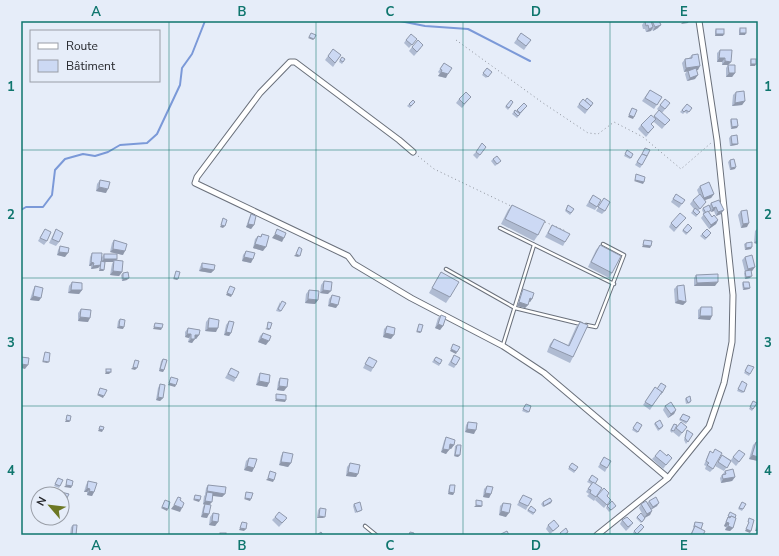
<svg xmlns="http://www.w3.org/2000/svg" width="779" height="556" viewBox="0 0 779 556" font-family="'Nunito Sans',sans-serif">
	<style>
		.lines { fill: none; stroke-linecap: round; stroke-linejoin: round }
		.stream { stroke: #7b99d8; stroke-width: 2 }
		.service-casing { stroke: #6a707b; stroke-width: 4.5 }
		.minor-casing { stroke: #6a707b; stroke-width: 7 }
		.path { stroke: #8b9099; stroke-width: 1; stroke-dasharray: 1 3; stroke-linecap: butt }
		.service { stroke: #fff; stroke-width: 2.5 }
		.minor { stroke: #fff; stroke-width: 5 }
		.wall { fill: #afbbd2 }
		.shaded-wall { fill: #8f98ab }
		.building { fill: #ccd9f4; stroke: #8f98ab }
		.grid { fill: none; stroke: #0f766e; stroke-width: 1; stroke-opacity: 0.55 }
		.neatline { fill: none; stroke: #0f766e; stroke-width: 1.5 }
		.grid-label { font-size: 13px; text-anchor: middle; font-weight: bold; fill: #0f766e }
	</style>
	<rect width="100%" height="100%" fill="#e6edf9"/>
	<g class="lines">
		<g class="stream">
			<polyline points="400,21 425,26 468,29 530,61"/>
			<polyline points="21,210 26,207 43,207 52,195 55,170 65,159 83,154 95,156 108,152 120,145 147,143 157,134 180,85 182,68 192,54 205,21"/>
		</g>
		<defs>
			<g id="service">
				<polyline points="500,228 614,284"/>
				<polyline points="446,269 515,308 581,324"/>
				<polyline points="586,325 596,327 624,255 603,244"/>
				<polyline points="503,345 534,245"/>
				<polyline points="365,526 376,535"/>
			</g>
			<g id="minor">
				<polyline points="413,152 399,140 295,62 290,62 260,93 197,177 195,183 348,256 354,264 411,298 503,346 544,373 668,478"/>
				<polyline points="597,535 668,478 709,427 724,383 732,342 733,295 717,140 699,21"/>
			</g>
		</defs>
		<use href="#service" class="service-casing"/>
		<use href="#minor" class="minor-casing"/>
		<g class="path">
			<polyline points="456,40 543,103 588,133 598,134 614,122 643,137 681,169 711,143"/>
			<polyline points="418,156 434,169 511,206"/>
			<polyline points="545,222 566,231"/>
		</g>
		<use href="#service" class="service"/>
		<use href="#minor" class="minor"/>
	</g>
	<g class="wall">
		<polygon points="645,21 659,21 658,28 653,31 652,29 651,31 646,32 645,29 643,29 642,25"/>
		<polygon points="740,28 745,35 739,35 739,30"/>
		<polygon points="716,29 723,36 715,36 715,31"/>
		<polygon points="521,33 531,40 524,50 514,43"/>
		<polygon points="417,39 409,48 404,43 406,40"/>
		<polygon points="412,47 421,48 414,56 409,51"/>
		<polygon points="333,49 341,55 333,67 325,60"/>
		<polygon points="720,50 731,62 728,65 722,65 722,62 717,62 717,53"/>
		<polygon points="692,55 698,70 696,70 695,79 687,81 685,74 687,71 684,72 682,63 685,59 689,58"/>
		<polygon points="340,59 345,59 342,64 339,62"/>
		<polygon points="751,59 755,66 750,66 750,60"/>
		<polygon points="444,63 446,78 438,76 440,74 438,72"/>
		<polygon points="728,65 735,73 732,77 726,77 726,68"/>
		<polygon points="487,68 492,72 486,78 482,75"/>
		<polygon points="650,90 662,97 654,109 642,101"/>
		<polygon points="736,92 745,101 742,105 732,106 733,95"/>
		<polygon points="471,97 462,108 456,103 459,99"/>
		<polygon points="413,100 415,102 410,108 407,106"/>
		<polygon points="511,100 513,102 508,110 505,107"/>
		<polygon points="585,101 593,103 585,114 577,107 579,104"/>
		<polygon points="524,103 527,106 517,118 512,114 515,110 516,111"/>
		<polygon points="670,103 662,113 667,123 662,129 654,122 651,124 654,127 646,137 638,129 641,125 654,117 659,111 657,109 660,105"/>
		<polygon points="687,104 692,108 687,114 685,112 683,114 680,112"/>
		<polygon points="731,119 737,128 731,129 730,121"/>
		<polygon points="731,136 738,144 736,145 730,146 729,138"/>
		<polygon points="486,147 477,159 473,155 476,152"/>
		<polygon points="627,150 633,154 630,159 624,156"/>
		<polygon points="642,154 642,165 640,168 635,165"/>
		<polygon points="493,159 499,163 495,166 491,161"/>
		<polygon points="730,160 735,169 730,170 728,162"/>
		<polygon points="100,180 106,193 96,191 97,184"/>
		<polygon points="700,186 714,194 711,198 705,200 706,202 698,211 700,212 696,217 691,213 694,209 690,204 693,200 699,195 697,190"/>
		<polygon points="676,194 685,200 679,208 671,202"/>
		<polygon points="593,195 597,207 595,210 586,206"/>
		<polygon points="604,198 605,211 602,214 596,211"/>
		<polygon points="719,200 721,214 716,216 714,211 711,212 710,211 709,212 712,217 718,220 716,224 709,229 701,218 704,214 702,210 703,208 709,206 711,203"/>
		<polygon points="512,205 538,235 534,241 501,224 508,210"/>
		<polygon points="568,205 574,209 570,215 565,211"/>
		<polygon points="741,211 747,227 741,228 738,215"/>
		<polygon points="251,214 254,225 251,229 246,227 249,218"/>
		<polygon points="686,218 674,232 669,227 671,223"/>
		<polygon points="552,225 565,242 563,246 545,237"/>
		<polygon points="758,228 758,244 754,243 755,231"/>
		<polygon points="45,229 47,241 44,245 38,241"/>
		<polygon points="56,229 59,242 56,246 49,243"/>
		<polygon points="683,230 691,230 686,235 682,231"/>
		<polygon points="262,234 263,251 253,248 255,239 258,236 260,237"/>
		<polygon points="702,234 710,235 705,240 700,236"/>
		<polygon points="114,240 123,255 110,252 112,243"/>
		<polygon points="746,243 751,249 745,250 744,244"/>
		<polygon points="600,245 612,273 609,278 588,267 596,250"/>
		<polygon points="60,246 65,257 57,255 58,250"/>
		<polygon points="246,251 251,263 242,261 243,255"/>
		<polygon points="92,253 102,257 104,254 116,260 122,272 119,276 110,275 112,264 113,262 105,262 103,271 99,271 100,266 98,268 91,269 91,266 89,266 90,257"/>
		<polygon points="745,257 755,267 752,271 751,271 750,278 745,279 744,273 745,272 742,260"/>
		<polygon points="202,263 214,270 211,273 199,271 200,267"/>
		<polygon points="441,272 450,297 446,303 429,293"/>
		<polygon points="123,273 127,280 122,281 121,275"/>
		<polygon points="696,275 715,286 694,286 694,278"/>
		<polygon points="324,281 328,294 320,293 321,285"/>
		<polygon points="72,282 82,290 79,294 68,293 69,286"/>
		<polygon points="743,282 750,288 749,289 743,290 742,284"/>
		<polygon points="35,286 39,301 30,300 33,290"/>
		<polygon points="677,286 686,302 683,305 675,303 674,289"/>
		<polygon points="523,289 532,299 530,302 528,302 528,305 525,308 517,306 521,293"/>
		<polygon points="309,290 318,300 315,304 305,303 306,294"/>
		<polygon points="332,295 336,308 328,306 329,299"/>
		<polygon points="280,302 281,311 280,312 276,311"/>
		<polygon points="701,307 712,316 710,320 698,319 698,310"/>
		<polygon points="81,309 88,322 78,321 78,313"/>
		<polygon points="441,315 443,326 440,330 435,328 438,318"/>
		<polygon points="209,318 216,332 205,331 206,322"/>
		<polygon points="120,319 123,329 117,328 118,321"/>
		<polygon points="229,321 231,333 229,336 224,335 226,325"/>
		<polygon points="580,322 573,357 570,363 547,352 550,344 554,339 568,345 576,327"/>
		<polygon points="387,326 391,339 383,337 384,329"/>
		<polygon points="188,328 199,335 196,339 195,338 192,343 188,342 189,338 185,337 185,332"/>
		<polygon points="263,333 266,345 258,342 260,336"/>
		<polygon points="454,355 456,365 454,368 448,365"/>
		<polygon points="369,357 373,368 371,372 363,368"/>
		<polygon points="436,357 442,360 439,366 432,362"/>
		<polygon points="163,359 164,370 163,372 159,371 161,361"/>
		<polygon points="748,365 750,374 749,376 744,373"/>
		<polygon points="231,368 236,378 234,382 225,378"/>
		<polygon points="260,373 269,383 267,387 256,385 258,377"/>
		<polygon points="280,378 284,391 277,390 278,382"/>
		<polygon points="742,381 744,392 742,393 737,391"/>
		<polygon points="160,384 163,398 160,401 156,400 158,388"/>
		<polygon points="666,386 661,395 660,394 650,410 643,405 655,387 657,389"/>
		<polygon points="686,398 691,401 690,403 686,404 685,399"/>
		<polygon points="753,401 757,403 752,411 749,409"/>
		<polygon points="526,404 529,412 527,413 522,411"/>
		<polygon points="665,406 676,410 674,414 668,418 663,410"/>
		<polygon points="683,414 690,417 686,424 679,420"/>
		<polygon points="468,422 474,434 465,432 466,425"/>
		<polygon points="637,422 642,425 637,433 632,430"/>
		<polygon points="681,422 687,427 679,437 673,432"/>
		<polygon points="655,423 663,426 662,428 658,431 654,424"/>
		<polygon points="674,424 677,425 672,433 670,431"/>
		<polygon points="687,430 693,434 686,444 684,440"/>
		<polygon points="446,437 454,445 451,449 449,448 446,454 441,452 444,441"/>
		<polygon points="756,442 758,461 749,459 753,445"/>
		<polygon points="457,445 460,455 458,457 454,456 455,446"/>
		<polygon points="710,451 713,469 710,472 705,469 706,466 704,465 708,455"/>
		<polygon points="283,452 291,463 288,467 279,465 281,456"/>
		<polygon points="722,455 731,460 733,457 742,458 736,466 731,461 724,471 715,466"/>
		<polygon points="655,456 667,456 669,461 663,469 652,459"/>
		<polygon points="604,457 607,468 605,472 598,467"/>
		<polygon points="249,458 254,468 252,472 244,470 246,461"/>
		<polygon points="350,463 358,474 356,477 346,476 347,467"/>
		<polygon points="572,463 578,467 574,473 568,469"/>
		<polygon points="725,471 735,477 732,481 721,483 720,478"/>
		<polygon points="592,475 595,484 602,488 594,501 587,496 589,494 586,492 591,484 587,482"/>
		<polygon points="58,478 60,486 59,488 54,486"/>
		<polygon points="88,481 94,492 92,496 87,495 87,492 84,492 86,485"/>
		<polygon points="208,485 225,494 222,497 213,496 210,505 207,518 201,517 203,507 204,505 203,504 204,496 205,495 206,488"/>
		<polygon points="450,485 454,493 453,495 448,494 449,487"/>
		<polygon points="487,486 491,494 489,498 483,497 484,489"/>
		<polygon points="609,493 607,496 608,503 604,508 595,500 597,496"/>
		<polygon points="523,495 528,506 526,510 517,505"/>
		<polygon points="649,501 657,506 651,510 650,515 645,518 644,520 641,523 636,518 637,517 644,517 639,508 641,504 647,503"/>
		<polygon points="543,502 551,503 543,507 541,504"/>
		<polygon points="742,502 743,509 742,511 738,509"/>
		<polygon points="503,503 506,517 499,515 500,506"/>
		<polygon points="354,504 361,511 355,513 353,506"/>
		<polygon points="531,506 536,510 533,515 527,511"/>
		<polygon points="607,506 615,507 609,512 606,508"/>
		<polygon points="320,508 323,518 317,518 318,510"/>
		<polygon points="730,512 733,528 730,531 725,530 726,527 724,526"/>
		<polygon points="213,513 218,522 215,526 209,525 210,517"/>
		<polygon points="275,517 287,518 279,527 272,520"/>
		<polygon points="622,520 633,523 630,527 626,531 620,524"/>
		<polygon points="758,521 758,531 755,531 757,522"/>
		<polygon points="695,522 701,529 703,535 690,535 693,529 694,524"/>
		<polygon points="73,525 76,535 70,535 71,527"/>
		<polygon points="548,525 559,526 556,529 550,534 546,529"/>
		<polygon points="643,529 637,535 635,535 633,533 634,531"/>
	</g>
	<g class="shaded-wall">
		<polygon points="689,21 688,23 681,24 683,22"/>
		<polygon points="661,25 658,28 653,31 655,27"/>
		<polygon points="653,27 651,31 646,32 649,29"/>
		<polygon points="740,33 746,33 745,35 739,35"/>
		<polygon points="716,34 724,34 723,36 715,36"/>
		<polygon points="309,37 314,39 313,40 308,38"/>
		<polygon points="719,58 725,58 722,62 717,62"/>
		<polygon points="725,61 731,62 728,65 722,65"/>
		<polygon points="751,64 756,64 755,66 750,66"/>
		<polygon points="700,66 698,70 684,72 686,68"/>
		<polygon points="441,72 448,74 446,78 438,76"/>
		<polygon points="729,73 735,73 732,77 726,77"/>
		<polygon points="698,75 695,79 687,81 690,78"/>
		<polygon points="745,101 742,105 732,106 735,103"/>
		<polygon points="629,115 634,117 633,119 628,117"/>
		<polygon points="738,126 737,128 731,129 732,127"/>
		<polygon points="732,144 738,144 736,145 730,146"/>
		<polygon points="736,167 735,169 730,170 731,168"/>
		<polygon points="635,180 644,182 643,184 634,181"/>
		<polygon points="99,187 108,189 106,193 96,191"/>
		<polygon points="714,194 711,198 702,201 704,198"/>
		<polygon points="716,207 714,211 711,212 713,208"/>
		<polygon points="724,210 721,214 716,216 718,212"/>
		<polygon points="718,220 716,224 709,229 711,225"/>
		<polygon points="749,223 747,227 741,228 743,224"/>
		<polygon points="248,224 254,225 251,229 246,227"/>
		<polygon points="221,225 225,226 223,228 220,227"/>
		<polygon points="275,234 284,238 282,242 272,238"/>
		<polygon points="757,240 758,240 758,244 754,243"/>
		<polygon points="255,244 266,247 263,251 253,248"/>
		<polygon points="643,245 651,246 650,248 642,247"/>
		<polygon points="752,247 751,249 745,250 746,248"/>
		<polygon points="113,249 125,251 123,255 110,252"/>
		<polygon points="59,252 68,253 65,257 57,255"/>
		<polygon points="296,254 300,256 298,257 294,256"/>
		<polygon points="244,257 253,259 251,263 242,261"/>
		<polygon points="104,259 117,259 115,262 114,260 113,262 101,262"/>
		<polygon points="91,262 94,263 91,266 89,266"/>
		<polygon points="101,265 98,268 91,269 93,266"/>
		<polygon points="755,267 752,271 745,272 748,269"/>
		<polygon points="202,268 214,270 211,273 199,271"/>
		<polygon points="100,269 104,270 103,271 99,271"/>
		<polygon points="113,271 122,272 119,276 110,275"/>
		<polygon points="752,276 750,278 745,279 746,277"/>
		<polygon points="129,278 127,280 122,281 123,279"/>
		<polygon points="174,278 178,279 177,280 173,279"/>
		<polygon points="718,282 715,286 694,286 697,283"/>
		<polygon points="744,288 750,288 749,289 743,290"/>
		<polygon points="71,290 82,290 79,294 68,293"/>
		<polygon points="323,290 331,291 328,294 320,293"/>
		<polygon points="227,293 232,295 231,297 226,295"/>
		<polygon points="33,296 41,298 39,301 30,300"/>
		<polygon points="530,298 532,299 530,302 527,301"/>
		<polygon points="308,299 318,300 315,304 305,303"/>
		<polygon points="678,300 686,302 683,305 675,303"/>
		<polygon points="519,302 528,305 525,308 517,306"/>
		<polygon points="330,303 338,305 336,308 328,306"/>
		<polygon points="700,316 712,316 710,320 698,319"/>
		<polygon points="80,317 90,318 88,322 78,321"/>
		<polygon points="438,324 443,326 440,330 435,328"/>
		<polygon points="119,326 124,327 123,329 117,328"/>
		<polygon points="154,327 162,328 161,330 153,329"/>
		<polygon points="208,328 218,328 216,332 205,331"/>
		<polygon points="267,328 270,329 269,330 265,329"/>
		<polygon points="417,331 421,332 420,333 416,332"/>
		<polygon points="226,332 231,333 229,336 224,335"/>
		<polygon points="385,333 394,335 391,339 383,337"/>
		<polygon points="187,334 191,334 189,338 185,337"/>
		<polygon points="195,335 199,335 196,339 193,338"/>
		<polygon points="261,338 269,341 266,345 258,342"/>
		<polygon points="191,339 195,339 192,343 188,342"/>
		<polygon points="451,349 457,352 456,354 450,351"/>
		<polygon points="43,361 49,362 47,363 42,362"/>
		<polygon points="21,364 28,365 25,369 21,368"/>
		<polygon points="133,367 137,368 135,370 131,369"/>
		<polygon points="160,369 164,370 163,372 159,371"/>
		<polygon points="106,372 111,372 109,374 105,374"/>
		<polygon points="259,381 269,383 267,387 256,385"/>
		<polygon points="169,383 176,385 175,387 168,385"/>
		<polygon points="279,386 287,387 284,391 277,390"/>
		<polygon points="98,394 104,396 103,398 97,395"/>
		<polygon points="158,397 163,398 160,401 156,400"/>
		<polygon points="276,399 286,400 285,402 275,401"/>
		<polygon points="676,410 674,414 668,418 671,414"/>
		<polygon points="66,420 70,421 69,422 65,422"/>
		<polygon points="99,429 103,430 102,432 98,431"/>
		<polygon points="467,429 476,430 474,434 465,432"/>
		<polygon points="450,444 454,445 451,449 448,448"/>
		<polygon points="443,449 449,450 446,454 441,452"/>
		<polygon points="455,455 460,455 458,457 454,456"/>
		<polygon points="752,455 758,457 758,461 749,459"/>
		<polygon points="281,462 291,463 288,467 279,465"/>
		<polygon points="247,466 254,468 252,472 244,470"/>
		<polygon points="348,472 358,474 356,477 346,476"/>
		<polygon points="735,477 732,481 721,483 723,479"/>
		<polygon points="268,478 274,480 273,482 266,480"/>
		<polygon points="66,485 72,486 71,488 64,487"/>
		<polygon points="87,488 90,489 87,492 84,492"/>
		<polygon points="89,491 94,492 92,496 87,495"/>
		<polygon points="207,491 225,494 222,497 206,495 207,492 205,494"/>
		<polygon points="449,492 454,493 453,495 448,494"/>
		<polygon points="485,493 491,494 489,498 483,497"/>
		<polygon points="62,497 67,498 66,500 62,499"/>
		<polygon points="245,498 251,499 250,501 244,499"/>
		<polygon points="194,499 200,500 199,502 193,500"/>
		<polygon points="205,501 212,502 209,505 203,504"/>
		<polygon points="552,501 551,503 543,507 544,506"/>
		<polygon points="659,503 657,506 650,510 653,507"/>
		<polygon points="174,505 182,508 180,512 171,509"/>
		<polygon points="476,505 482,506 481,507 474,507"/>
		<polygon points="162,507 168,509 167,511 161,508"/>
		<polygon points="501,511 509,513 506,517 499,515"/>
		<polygon points="652,511 650,515 644,518 647,514"/>
		<polygon points="203,513 209,514 207,518 201,517"/>
		<polygon points="319,516 325,517 323,518 317,518"/>
		<polygon points="212,521 218,522 215,526 209,525"/>
		<polygon points="726,522 729,523 726,527 724,526"/>
		<polygon points="728,526 733,528 730,531 725,530"/>
		<polygon points="758,527 758,531 755,531"/>
		<polygon points="240,528 246,529 244,531 239,530"/>
		<polygon points="746,529 751,531 750,533 745,531"/>
	</g>
	<g class="building">
		<polygon points="645,21 651,21 653,27 649,29 648,25 646,26"/>
		<polygon points="652,21 659,21 661,25 655,27"/>
		<rect x="740" y="28" width="6" height="5"/>
		<rect x="716" y="29" width="8" height="5"/>
		<polygon points="311,33 316,35 314,39 309,37"/>
		<polygon points="521,33 531,40 526,46 517,39"/>
		<polygon points="411,34 417,39 412,45 406,40"/>
		<polygon points="418,40 423,45 417,52 412,47"/>
		<polygon points="333,49 341,55 335,63 328,56"/>
		<polygon points="720,50 732,50 731,62 725,61 725,58 719,58"/>
		<polygon points="698,54 700,66 686,68 685,59 692,58 692,55"/>
		<polygon points="342,57 345,59 343,62 340,60"/>
		<rect x="751" y="59" width="5" height="5"/>
		<polygon points="444,63 452,68 448,74 441,72 442,70 440,69"/>
		<polygon points="728,65 735,65 735,73 729,73"/>
		<polygon points="487,68 492,72 488,77 483,73"/>
		<polygon points="696,68 698,75 690,78 688,71"/>
		<polygon points="650,90 662,97 657,105 645,98"/>
		<polygon points="744,91 745,101 735,103 736,92"/>
		<polygon points="466,92 471,97 464,104 459,99"/>
		<polygon points="587,98 593,103 591,106 585,101"/>
		<polygon points="583,99 591,106 587,110 579,104"/>
		<polygon points="665,99 670,103 665,109 660,105"/>
		<polygon points="413,100 415,102 411,106 409,104"/>
		<polygon points="511,100 513,102 509,108 506,106"/>
		<polygon points="524,103 527,106 520,113 517,110"/>
		<polygon points="687,104 692,108 689,112 686,110 684,112 682,110"/>
		<polygon points="632,108 637,110 634,117 629,115"/>
		<polygon points="515,110 520,114 518,116 514,112"/>
		<polygon points="659,110 670,120 665,125 654,116"/>
		<polygon points="651,115 656,119 651,124 654,127 648,133 641,125"/>
		<polygon points="731,119 737,119 738,126 732,127"/>
		<polygon points="737,135 738,144 732,144 731,136"/>
		<polygon points="482,143 486,147 480,155 476,152"/>
		<polygon points="645,148 650,150 647,156 642,154"/>
		<polygon points="627,150 633,154 631,158 625,154"/>
		<polygon points="642,154 647,156 642,165 637,162"/>
		<polygon points="497,156 501,161 497,164 493,159"/>
		<polygon points="734,159 736,167 731,168 730,160"/>
		<polygon points="636,174 645,177 644,182 635,180"/>
		<polygon points="100,180 110,182 108,189 99,187"/>
		<polygon points="709,182 714,194 704,198 700,186"/>
		<polygon points="676,194 685,200 682,204 673,199"/>
		<polygon points="700,194 706,202 700,209 693,200"/>
		<polygon points="593,195 601,200 597,207 589,202"/>
		<polygon points="604,198 610,202 605,211 598,207"/>
		<polygon points="719,200 724,210 718,212 716,207 713,208 711,203"/>
		<polygon points="512,205 545,221 538,235 505,219"/>
		<polygon points="568,205 574,209 571,213 566,210"/>
		<polygon points="709,205 711,210 706,213 703,208"/>
		<polygon points="695,208 700,212 697,215 693,211"/>
		<polygon points="747,210 749,223 743,224 741,211"/>
		<polygon points="708,211 712,217 714,215 718,220 711,225 703,214"/>
		<polygon points="680,213 686,218 676,228 671,223"/>
		<polygon points="251,214 256,216 254,225 248,224"/>
		<polygon points="223,218 227,220 225,226 221,225"/>
		<polygon points="688,224 692,228 687,233 683,230"/>
		<polygon points="552,225 570,234 565,242 548,233"/>
		<polygon points="758,228 758,240 757,240"/>
		<polygon points="45,229 51,232 47,241 40,238"/>
		<polygon points="56,229 63,233 59,242 52,239"/>
		<polygon points="277,229 286,233 284,238 275,234"/>
		<polygon points="707,229 711,233 706,238 702,234"/>
		<polygon points="262,234 269,236 266,247 255,244 258,236 261,237"/>
		<polygon points="114,240 127,244 125,251 113,249"/>
		<polygon points="644,240 652,241 651,246 643,245"/>
		<polygon points="752,242 752,247 746,248 746,243"/>
		<polygon points="600,245 621,256 612,273 591,262"/>
		<polygon points="60,246 69,248 68,253 59,252"/>
		<polygon points="299,247 302,249 300,256 296,254"/>
		<polygon points="246,251 255,253 253,259 244,257"/>
		<polygon points="92,253 102,253 101,265 93,266 94,263 91,262"/>
		<rect x="104" y="254" width="13" height="5"/>
		<polygon points="752,255 755,267 748,269 745,257"/>
		<polygon points="114,260 123,261 122,272 113,271"/>
		<polygon points="101,261 105,262 104,270 100,269"/>
		<polygon points="202,263 215,265 214,270 202,268"/>
		<polygon points="751,270 752,276 746,277 745,271"/>
		<polygon points="176,271 180,272 178,279 174,278"/>
		<polygon points="128,272 129,278 123,279 123,273"/>
		<polygon points="441,272 459,282 450,297 432,288"/>
		<polygon points="718,274 718,282 697,283 696,275"/>
		<polygon points="324,281 332,282 331,291 323,290"/>
		<polygon points="72,282 82,283 82,290 71,290"/>
		<polygon points="743,282 749,282 750,288 744,288"/>
		<polygon points="684,285 686,302 678,300 677,286"/>
		<polygon points="35,286 43,288 41,298 33,296"/>
		<polygon points="230,286 235,288 232,295 227,293"/>
		<polygon points="523,289 534,293 532,299 530,298 528,305 519,302"/>
		<polygon points="309,290 319,291 318,300 308,299"/>
		<polygon points="332,295 340,297 338,305 330,303"/>
		<polygon points="282,301 286,303 281,311 278,309"/>
		<polygon points="701,307 712,307 712,316 700,316"/>
		<polygon points="81,309 91,310 90,318 80,317"/>
		<polygon points="441,315 446,317 443,326 438,324"/>
		<polygon points="209,318 219,320 218,328 208,328"/>
		<polygon points="120,319 125,320 124,327 119,326"/>
		<polygon points="229,321 234,322 231,333 226,332"/>
		<polygon points="268,322 272,323 270,329 267,328"/>
		<polygon points="580,322 588,325 573,357 550,347 554,339 569,346"/>
		<polygon points="155,323 163,324 162,328 154,327"/>
		<polygon points="419,324 423,325 421,332 417,331"/>
		<polygon points="387,326 395,328 394,335 385,333"/>
		<polygon points="188,328 200,330 199,335 195,335 195,339 191,339 191,334 187,334"/>
		<polygon points="263,333 271,336 269,341 261,338"/>
		<polygon points="453,344 460,347 457,352 451,349"/>
		<polygon points="45,352 50,353 49,362 43,361"/>
		<polygon points="454,355 460,358 456,365 451,362"/>
		<polygon points="21,357 29,358 28,365 21,364"/>
		<polygon points="369,357 377,361 373,368 365,364"/>
		<polygon points="436,357 442,360 440,364 434,360"/>
		<polygon points="163,359 167,360 164,370 160,369"/>
		<polygon points="135,360 139,361 137,368 133,367"/>
		<polygon points="748,365 754,367 750,374 745,371"/>
		<polygon points="231,368 239,372 236,378 228,374"/>
		<rect x="106" y="369" width="5" height="3"/>
		<polygon points="260,373 270,375 269,383 259,381"/>
		<polygon points="171,377 178,379 176,385 169,383"/>
		<polygon points="280,378 288,379 287,387 279,386"/>
		<polygon points="742,381 747,384 744,392 738,389"/>
		<polygon points="661,383 666,386 662,393 657,389"/>
		<polygon points="160,384 165,385 163,398 158,397"/>
		<polygon points="655,387 662,392 652,406 645,402"/>
		<polygon points="100,388 107,390 104,396 98,394"/>
		<polygon points="276,394 286,395 286,400 276,399"/>
		<polygon points="690,396 691,401 688,403 686,398"/>
		<polygon points="753,401 757,403 753,409 750,407"/>
		<polygon points="671,402 676,410 671,414 665,406"/>
		<polygon points="526,404 531,406 529,412 523,409"/>
		<polygon points="683,414 690,417 687,422 680,419"/>
		<polygon points="67,415 71,416 70,421 66,420"/>
		<polygon points="660,420 663,426 659,429 655,423"/>
		<polygon points="468,422 477,423 476,430 467,429"/>
		<polygon points="637,422 642,425 638,432 633,428"/>
		<polygon points="681,422 687,427 682,433 676,428"/>
		<polygon points="674,424 677,425 674,431 671,430"/>
		<polygon points="100,426 104,427 103,430 99,429"/>
		<polygon points="687,430 693,434 688,442 685,438"/>
		<polygon points="446,437 455,440 454,445 450,444 449,450 443,449"/>
		<polygon points="756,442 758,442 758,457 752,455"/>
		<polygon points="457,445 461,445 460,455 455,455"/>
		<polygon points="715,449 722,453 713,469 707,465 709,463 706,461 710,451 713,453"/>
		<polygon points="660,450 667,456 668,454 672,458 666,465 655,456"/>
		<polygon points="739,450 745,454 739,462 733,457"/>
		<polygon points="283,452 293,454 291,463 281,462"/>
		<polygon points="722,455 731,461 727,468 718,462"/>
		<polygon points="604,457 611,461 607,468 600,464"/>
		<polygon points="249,458 257,459 254,468 247,466"/>
		<polygon points="350,463 360,465 358,474 348,472"/>
		<polygon points="572,463 578,467 575,471 569,467"/>
		<polygon points="733,469 735,477 723,479 722,475 726,474 725,471"/>
		<polygon points="270,471 276,473 274,480 268,478"/>
		<polygon points="592,475 598,479 595,484 589,480"/>
		<polygon points="58,478 63,480 60,486 55,484"/>
		<polygon points="67,479 73,481 72,486 66,485"/>
		<polygon points="88,481 97,483 94,492 89,491 90,489 87,488"/>
		<polygon points="593,482 602,488 596,497 590,493 591,490 588,489"/>
		<polygon points="208,485 226,487 225,494 207,491"/>
		<polygon points="450,485 455,485 454,493 449,492"/>
		<polygon points="487,486 493,487 491,494 485,493"/>
		<polygon points="604,488 609,493 607,496 611,500 607,505 597,496"/>
		<polygon points="61,492 69,494 67,498 62,497 62,494 61,494"/>
		<polygon points="207,492 213,493 212,502 205,501"/>
		<polygon points="246,492 253,493 251,499 245,498"/>
		<polygon points="195,495 201,496 200,500 194,499"/>
		<polygon points="523,495 532,499 528,506 519,502"/>
		<polygon points="178,497 181,498 180,500 184,503 182,508 174,505"/>
		<polygon points="656,497 659,503 653,507 649,501"/>
		<polygon points="550,498 552,501 544,506 543,502"/>
		<polygon points="165,500 170,502 168,509 162,507"/>
		<polygon points="476,500 482,501 482,506 476,505"/>
		<polygon points="612,501 616,506 611,510 607,506"/>
		<polygon points="646,501 652,511 647,514 641,504"/>
		<polygon points="360,502 362,510 357,512 354,504"/>
		<polygon points="742,502 746,504 743,509 739,508"/>
		<polygon points="503,503 511,504 509,513 501,511"/>
		<polygon points="205,504 211,505 209,514 203,513"/>
		<polygon points="531,506 536,510 534,513 528,510"/>
		<polygon points="320,508 326,509 325,517 319,516"/>
		<polygon points="279,512 287,518 282,523 275,517"/>
		<polygon points="730,512 736,515 735,518 731,516 730,517 728,516"/>
		<polygon points="213,513 219,514 218,522 212,521"/>
		<polygon points="641,513 645,518 642,522 637,517"/>
		<polygon points="731,516 736,518 733,528 728,526 729,523 726,522 728,517 730,518"/>
		<polygon points="627,517 633,523 628,527 622,520"/>
		<polygon points="749,518 754,520 751,531 746,529 749,522 748,522"/>
		<polygon points="554,520 559,526 553,531 548,525"/>
		<polygon points="242,522 247,523 246,529 240,528"/>
		<polygon points="695,522 703,523 701,529 695,526 694,527"/>
		<polygon points="641,524 644,527 637,534 634,531"/>
		<polygon points="73,525 77,525 76,535 72,535"/>
		<polygon points="695,526 705,531 703,535 691,535"/>
		<polygon points="566,528 568,532 564,535 561,535 560,533"/>
		<polygon points="507,531 509,535 501,535 501,534"/>
		<polygon points="321,532 323,535 317,535"/>
		<polygon points="410,532 414,533 414,535 409,535"/>
		<rect x="220" y="533" width="6" height="2"/>
	</g>
	<path class="grid" d="M169 21V535M316 21V535M463 21V535M610 21V535M21 150H758M21 278H758M21 406H758"/>
	<rect width="779" height="556" fill="none" stroke="#e6edf9" stroke-width="44"/>
	<rect x="30" y="30" width="130" height="52" fill="#e6edf9" stroke="#999ea7"/>
	<rect x="38" y="43" width="20" height="6" fill="#ffffff" stroke="#999ea7"/>
	<text x="66" y="50" font-size="12" fill="#25272c">Route</text>
	<rect x="38" y="60" width="20" height="12" fill="#ccd9f4" stroke="#999ea7"/>
	<text x="66" y="70" font-size="12" fill="#25272c">Bâtiment</text>
	<g transform="translate(50 506) rotate(298)"><circle r="19" fill="#e6edf9" stroke="#999ea7"/>
	<path d="M0-3L7 15L0 10L-7 15Z" fill="#6d7824"/>
	<text y="-6" font-size="11" font-weight="bold" text-anchor="middle" fill="#25272c">N</text>
	</g>
	<rect x="22" y="22" width="735" height="512" class="neatline"/>
	<g class="grid-label">
		<text x="96" y="16">A</text>
		<text x="242" y="16">B</text>
		<text x="390" y="16">C</text>
		<text x="536" y="16">D</text>
		<text x="684" y="16">E</text>
		<text x="11" y="91">1</text>
		<text x="768" y="91">1</text>
		<text x="11" y="219">2</text>
		<text x="768" y="219">2</text>
		<text x="11" y="347">3</text>
		<text x="768" y="347">3</text>
		<text x="11" y="475">4</text>
		<text x="768" y="475">4</text>
		<text x="96" y="550">A</text>
		<text x="242" y="550">B</text>
		<text x="390" y="550">C</text>
		<text x="536" y="550">D</text>
		<text x="684" y="550">E</text>
	</g>
</svg>
